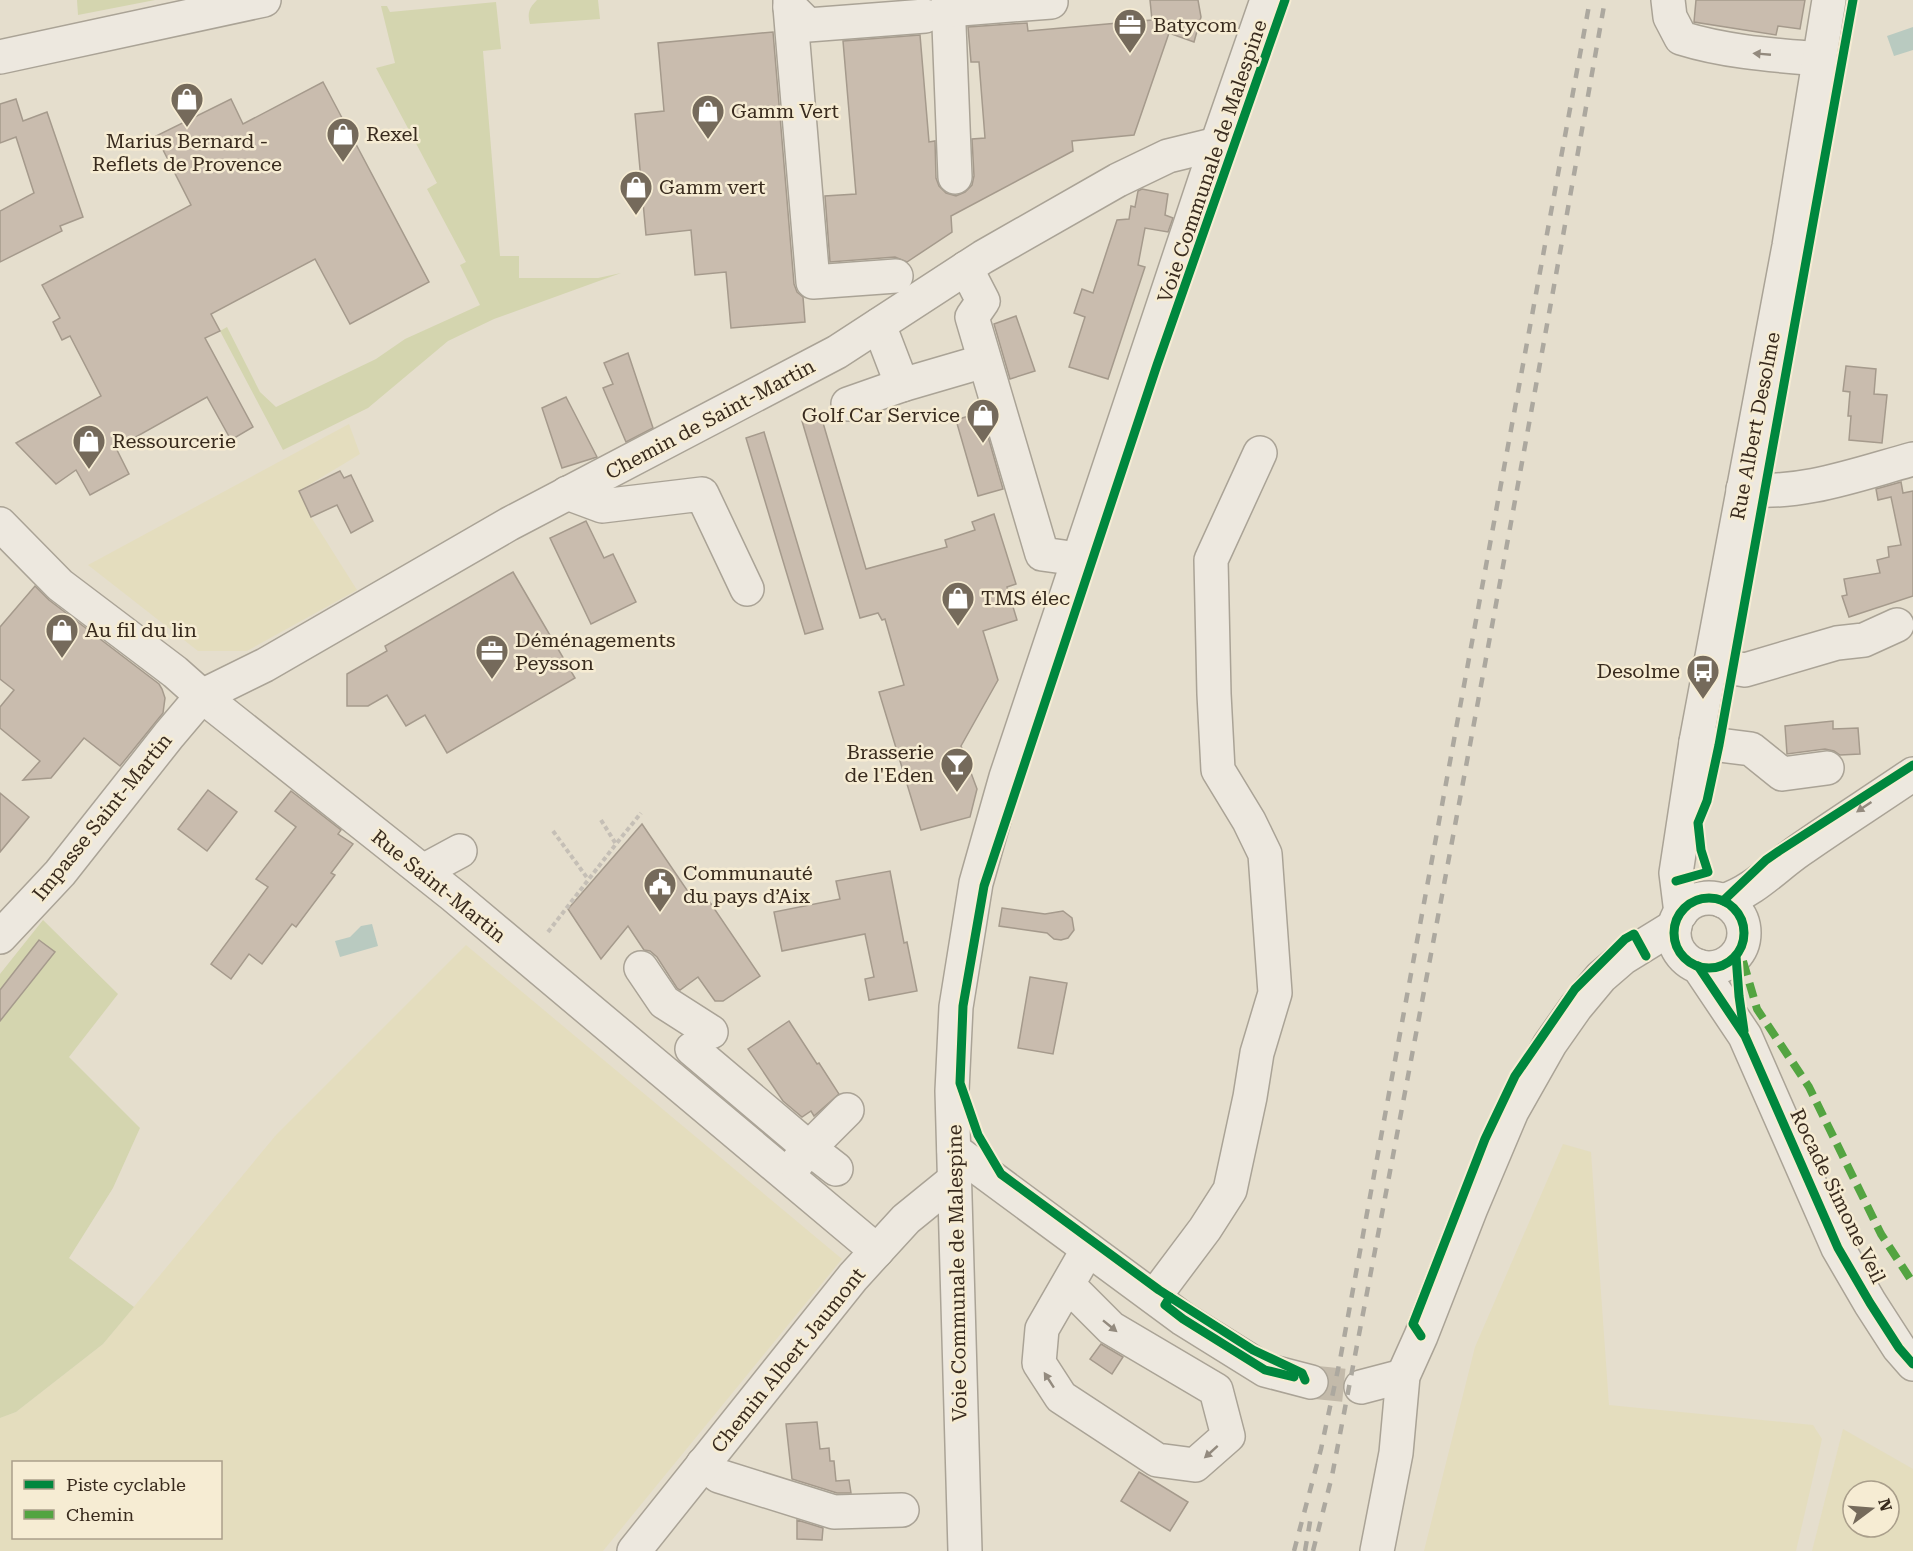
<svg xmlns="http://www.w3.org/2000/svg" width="1913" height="1551" viewBox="0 0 1913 1551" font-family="'Roboto Serif',serif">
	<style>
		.farmland { fill: #e4ddbe; fill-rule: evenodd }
		.green { fill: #d4d5af }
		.water { fill: #b9cac0 }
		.building { fill: #c9bcae; stroke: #a59a8c; stroke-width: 1.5 }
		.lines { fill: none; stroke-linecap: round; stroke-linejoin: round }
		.minor-tunnel { stroke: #c3baaa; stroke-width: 33; stroke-dasharray: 33 16; stroke-linecap: butt }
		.minor-casing { stroke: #aaa396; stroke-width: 36 }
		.path { stroke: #c5bfb6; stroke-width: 4; stroke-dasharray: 4.5 3; stroke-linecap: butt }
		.minor { stroke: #ede8df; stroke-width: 33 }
		.rail { stroke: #aca89f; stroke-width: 4.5; stroke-dasharray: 10 10; stroke-linecap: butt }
		.quiet { stroke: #53a441; stroke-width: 8; stroke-dasharray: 15 8; stroke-linecap: butt }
		.cycleway-casing { stroke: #f6ecd3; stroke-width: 13 }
		.cycleway { stroke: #00873e; stroke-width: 9 }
		.oneway { fill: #938a7e }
		.labels { text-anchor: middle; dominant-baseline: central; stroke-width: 5; stroke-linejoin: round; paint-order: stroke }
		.poi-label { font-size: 20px; fill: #392b1e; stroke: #f6ecd3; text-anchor: start }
		.street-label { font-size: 20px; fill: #392b1e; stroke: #f6ecd3 }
	</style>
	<rect width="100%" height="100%" fill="#e5decd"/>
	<g class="farmland">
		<polygon points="349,424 360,454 299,491 311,517 357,590 247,651 198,651 88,565"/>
		<path d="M466 945 842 1259 603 1551H0V1418L16 1412 103 1344 276 1135ZM14 1462H220V1538H14Z"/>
		<polygon points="1563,1144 1591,1152 1609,1405 1813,1425 1822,1439 1796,1551 1424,1551 1475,1347"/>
		<path d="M1843 1429 1913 1469V1551H1812ZM1853 1491H1889V1527H1853Z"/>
	</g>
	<g class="green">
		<polygon points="77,0 155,0 78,15"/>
		<path d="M537 0H598L600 19 530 24C527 13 529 8 537 0Z"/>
		<polygon points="496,2 501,49 483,51 500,256 519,256 519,278 598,278 621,273 494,319 448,341 368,408 283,450 220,331 227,327 260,392 276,407 376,359 405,339 480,305 460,265 466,262 427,189 437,183 376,68 395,63 381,6 387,6 390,12"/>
		<polygon points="43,920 118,994 69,1057 140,1128 113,1188 69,1258 134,1307 103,1344 16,1412 0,1418 0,974"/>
	</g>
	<g class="water">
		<polygon points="1913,27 1913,50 1894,56 1887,36"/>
		<polygon points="372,924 378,946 340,957 335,941 350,937 361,926"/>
	</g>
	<g class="building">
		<polygon points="1150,0 1198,0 1201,17 1194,42 1169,33 1134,135 1072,141 1073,151 951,216 952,232 907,262 895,257 830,262 825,196 856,194 843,41 920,35 929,142 935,141 936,178 939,186 946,193 956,196 965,192 972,185 974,176 972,139 985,138 979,62 971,62 968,27 1027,23 1028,31 1152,20"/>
		<polygon points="1696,0 1805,0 1800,29 1778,26 1776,35 1694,22"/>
		<polygon points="773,32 794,284 797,292 803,297 805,322 731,328 726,272 695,275 691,230 646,235 635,114 664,111 658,43"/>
		<polygon points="323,82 429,282 350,324 315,259 211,314 220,331 205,338 253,427 231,440 207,397 116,448 129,474 90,495 76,470 56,484 16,443 101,396 70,336 62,340 53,322 60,318 42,285 191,205 156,136 231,99 243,124"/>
		<polygon points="16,99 23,121 47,112 83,217 60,226 62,231 0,262 0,211 34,193 16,137 0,143 0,104"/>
		<polygon points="1142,189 1168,194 1165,215 1173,218 1168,232 1145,228 1138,265 1145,267 1108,379 1069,367 1085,317 1074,313 1082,289 1093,293 1117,220 1129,219 1131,206 1135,207 1138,191"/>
		<polygon points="1016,316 1035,371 1010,379 994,324"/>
		<polygon points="628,353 653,428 626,442 603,388 613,384 604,363"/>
		<polygon points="1846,366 1876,369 1874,394 1887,395 1882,443 1849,440 1851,416 1848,416 1850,392 1843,391"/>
		<polygon points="566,397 597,457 562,468 542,408"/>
		<polygon points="981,412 1003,489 978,496 956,420"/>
		<polygon points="821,416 866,569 947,547 945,540 975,530 972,522 994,514 1016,584 1007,587 1017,620 983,631 998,680 961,746 977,789 970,817 921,830 879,692 904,685 885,619 882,620 878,613 860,618 802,421"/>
		<polygon points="764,432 823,629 805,634 746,438"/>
		<polygon points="340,471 344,478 351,475 373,521 351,533 337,505 311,517 299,491"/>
		<polygon points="1901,482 1903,493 1913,491 1913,596 1849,617 1842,596 1847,595 1844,579 1880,573 1877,560 1889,557 1888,547 1901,545 1891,497 1878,500 1876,489"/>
		<polygon points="586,521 604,558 613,554 636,602 591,624 550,538"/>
		<polygon points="513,572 575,678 447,753 425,715 406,726 387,695 368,706 347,706 347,674 387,651 385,646"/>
		<polygon points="35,586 49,600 159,684 162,689 165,698 163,713 120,766 84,738 51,778 23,780 40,761 0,728 0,707 14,690 0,679 0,627"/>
		<polygon points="1833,721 1833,729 1858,728 1860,754 1840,755 1834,751 1825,749 1787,754 1785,726"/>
		<polygon points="208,790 237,812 207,851 178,829"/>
		<polygon points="291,791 341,830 338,834 353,844 331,873 335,875 296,927 292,924 262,964 249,954 231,979 211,964 268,887 256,879 296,827 275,811"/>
		<polygon points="0,793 29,817 0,852"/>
		<polygon points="642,824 693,899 703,892 760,976 723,1001 715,1001 698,977 680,990 677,988 657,957 650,951 644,950 628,926 601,959 568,909"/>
		<polygon points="890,871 904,943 907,942 917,991 869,1000 865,979 874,977 865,934 782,951 774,912 840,899 836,881"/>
		<polygon points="1002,908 1045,914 1063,911 1072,918 1074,930 1068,938 1061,940 1054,939 1047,933 999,926"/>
		<polygon points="39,940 55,952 0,1021 0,990"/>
		<polygon points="1030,977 1067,983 1053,1054 1018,1048"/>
		<polygon points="789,1021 817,1064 819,1063 839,1094 814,1116 811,1111 802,1117 783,1101 748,1049"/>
		<polygon points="1101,1344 1123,1357 1112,1374 1090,1359"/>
		<polygon points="817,1422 820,1449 829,1448 830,1461 834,1461 836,1481 849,1480 851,1493 837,1493 792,1479 786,1424"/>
		<polygon points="1139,1472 1188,1502 1170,1531 1121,1501"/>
		<polygon points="797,1520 823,1528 822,1540 797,1539"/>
	</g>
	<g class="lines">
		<polyline class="minor-tunnel" points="1311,1382 1361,1387"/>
		<defs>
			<g id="minor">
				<polyline points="790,0 790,7 808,25 925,16"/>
				<polyline points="948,0 955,177"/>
				<path d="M1668 0 1670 17 1681 38C1726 52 1773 55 1820 59"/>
				<polyline points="790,7 813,282 896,276"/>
				<polyline points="948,10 1051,2"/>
				<polyline points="0,57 264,0"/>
				<polyline points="966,268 983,301 972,317 1042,554 1078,559"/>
				<polyline points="879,325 902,385 974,364"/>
				<polyline points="848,404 902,385"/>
				<path d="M1743 489C1800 496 1858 474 1913 459"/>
				<polyline points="567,493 602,506 702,494 747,589"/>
				<polyline points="0,524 60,585 175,672 202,696 454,896 877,1251"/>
				<polyline points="1710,664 1745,670 1837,643 1864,640 1897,625"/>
				<polyline points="1696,742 1751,749 1782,774 1827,768"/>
				<polyline points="423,871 460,851"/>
				<circle cx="1709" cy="933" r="35"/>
				<path d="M1723 901C1754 891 1774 868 1800 850 1837 824 1875 800 1913 774"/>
				<polyline points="1681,913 1676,873 1696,742 1789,246 1829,0"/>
				<polyline points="0,937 60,873 169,735 202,696 265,665 509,524 837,352 983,257 1118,180 1168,156 1217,144"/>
				<polyline points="1698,966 1745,1036 1838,1248 1870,1303 1899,1348 1913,1364"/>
				<polyline points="641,968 664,1002 711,1032"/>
				<polyline points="692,1049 809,1148 847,1110"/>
				<polyline points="954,1150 1183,1319 1265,1370 1311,1382"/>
				<polyline points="796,1164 809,1148 836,1169"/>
				<polyline points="1068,1285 1111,1328 1216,1390 1228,1436 1195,1465 1157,1460 1061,1397 1039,1363 1042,1329 1088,1249"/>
				<polyline points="1154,1297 1205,1229 1230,1190 1250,1097 1257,1053 1275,993 1265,854 1249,821 1218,770 1214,694 1211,560 1260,453"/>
				<polyline points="1361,1387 1403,1376"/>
				<polyline points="703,1464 719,1476 834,1512 902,1510"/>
				<polyline points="634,1551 853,1277 906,1219 954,1180"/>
				<polyline points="965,1551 952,1091 956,1007 976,883 1006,777 1217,144 1267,0"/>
				<polyline points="1377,1551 1396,1453 1403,1376 1421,1336 1471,1208 1512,1111 1550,1044 1576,1007 1601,977 1623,958 1675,926"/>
			</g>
		</defs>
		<use href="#minor" class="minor-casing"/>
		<g class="path">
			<polyline points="601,820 616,844 641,813"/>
			<polyline points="553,831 588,879"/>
			<polyline points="548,932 616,844"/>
		</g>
		<use href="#minor" class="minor"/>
		<g class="rail">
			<polyline points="1294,1551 1321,1449 1340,1360 1590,0"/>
			<polyline points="1305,1551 1311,1516"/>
			<path d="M1313 1551 1332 1476C1426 985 1518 493 1605 0"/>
		</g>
		<polyline class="quiet" points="1743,961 1757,1009 1809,1087 1881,1234 1913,1283"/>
		<defs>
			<g id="cycleway">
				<polyline points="1285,0 1157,365 984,886 963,1006 960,1083 978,1135 1001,1174 1159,1290 1253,1350 1302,1373 1305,1380"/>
				<polyline points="1676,881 1708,872 1701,850 1698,823 1707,801 1719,745 1853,0"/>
				<circle cx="1709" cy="933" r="35"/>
				<polyline points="1723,901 1766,860 1779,851 1913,765"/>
				<polyline points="1736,956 1739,996 1744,1031"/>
				<polyline points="1698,966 1745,1036 1838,1248 1870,1303 1899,1348 1913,1364"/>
				<polyline points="1170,1297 1165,1305 1183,1319 1265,1370 1294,1377"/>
				<polyline points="1421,1336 1413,1324 1485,1139 1515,1076 1575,989 1625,939 1634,934 1646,956"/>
			</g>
		</defs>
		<use href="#cycleway" class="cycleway-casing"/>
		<use href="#cycleway" class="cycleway"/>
	</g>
	<defs><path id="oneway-solid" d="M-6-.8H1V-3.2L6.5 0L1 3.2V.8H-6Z" transform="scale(1.5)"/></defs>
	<g class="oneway">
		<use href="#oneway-solid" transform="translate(1762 54) rotate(-175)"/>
		<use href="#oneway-solid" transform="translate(1864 807) rotate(146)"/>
		<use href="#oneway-solid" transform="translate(1110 1326) rotate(39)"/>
		<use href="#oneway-solid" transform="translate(1049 1380) rotate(-123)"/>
		<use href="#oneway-solid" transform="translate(1211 1452) rotate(138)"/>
	</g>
	<defs>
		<symbol id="office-pin" viewBox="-11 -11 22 30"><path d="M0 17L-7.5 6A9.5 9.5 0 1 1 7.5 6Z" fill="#756a5b" stroke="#f6ecd3"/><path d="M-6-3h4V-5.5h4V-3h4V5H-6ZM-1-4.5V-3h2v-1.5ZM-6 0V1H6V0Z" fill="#fff"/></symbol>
		<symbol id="shop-pin" viewBox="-11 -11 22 30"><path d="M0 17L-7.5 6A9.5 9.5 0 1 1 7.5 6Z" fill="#756a5b" stroke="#f6ecd3"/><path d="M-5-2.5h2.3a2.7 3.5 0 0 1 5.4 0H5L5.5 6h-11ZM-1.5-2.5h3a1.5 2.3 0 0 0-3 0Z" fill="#fff"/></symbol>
		<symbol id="bus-pin" viewBox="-11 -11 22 30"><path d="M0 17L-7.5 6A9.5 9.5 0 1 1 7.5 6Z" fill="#756a5b" stroke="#f6ecd3"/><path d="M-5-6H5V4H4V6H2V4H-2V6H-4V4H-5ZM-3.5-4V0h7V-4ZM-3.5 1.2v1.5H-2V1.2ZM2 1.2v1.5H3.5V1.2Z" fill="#fff"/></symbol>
		<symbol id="bar-pin" viewBox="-11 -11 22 30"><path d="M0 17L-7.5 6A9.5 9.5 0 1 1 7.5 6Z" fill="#756a5b" stroke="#f6ecd3"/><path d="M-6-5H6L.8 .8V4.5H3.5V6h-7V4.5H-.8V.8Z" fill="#fff"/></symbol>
		<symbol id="civic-pin" viewBox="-11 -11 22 30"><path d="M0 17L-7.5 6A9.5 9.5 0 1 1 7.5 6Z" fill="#756a5b" stroke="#f6ecd3"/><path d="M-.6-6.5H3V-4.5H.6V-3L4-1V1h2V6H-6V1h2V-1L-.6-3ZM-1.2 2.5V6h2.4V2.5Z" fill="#fff"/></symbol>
	</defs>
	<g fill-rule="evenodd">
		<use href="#office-pin" x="1111" y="6" width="38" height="52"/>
		<use href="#shop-pin" x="168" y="80" width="38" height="52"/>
		<use href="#shop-pin" x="689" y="92" width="38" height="52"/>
		<use href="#shop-pin" x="324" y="115" width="38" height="52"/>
		<use href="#shop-pin" x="617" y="168" width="38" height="52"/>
		<use href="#shop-pin" x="964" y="396" width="38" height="52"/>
		<use href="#shop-pin" x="70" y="422" width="38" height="52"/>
		<use href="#shop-pin" x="939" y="579" width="38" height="52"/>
		<use href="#shop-pin" x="43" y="611" width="38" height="52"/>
		<use href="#office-pin" x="473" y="632" width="38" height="52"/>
		<use href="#bus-pin" x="1684" y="652" width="38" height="52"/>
		<use href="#bar-pin" x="938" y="745" width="38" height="52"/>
		<use href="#civic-pin" x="641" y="865" width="38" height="52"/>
	</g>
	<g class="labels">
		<g class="poi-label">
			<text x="1153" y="25">Batycom</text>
			<text x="731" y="111">Gamm Vert</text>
			<text x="366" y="134">Rexel</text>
			<text x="187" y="141" text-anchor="middle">Marius Bernard -<tspan x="187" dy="23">Reflets de Provence</tspan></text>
			<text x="659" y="187">Gamm vert</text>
			<text x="960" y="415" text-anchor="end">Golf Car Service</text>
			<text x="112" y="441">Ressourcerie</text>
			<text x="981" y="598">TMS élec</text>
			<text x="85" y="630">Au fil du lin</text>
			<text x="515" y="640">Déménagements<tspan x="515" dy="23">Peysson</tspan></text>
			<text x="1680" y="671" text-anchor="end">Desolme</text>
			<text x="934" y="752" text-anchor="end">Brasserie<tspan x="934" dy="23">de l'Eden</tspan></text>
			<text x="683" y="873">Communauté<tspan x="683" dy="23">du pays d’Aix</tspan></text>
		</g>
		<g class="street-label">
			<text transform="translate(1212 161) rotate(-71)">Voie Communale de Malespine</text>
			<text transform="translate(710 419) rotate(-28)">Chemin de Saint-Martin</text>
			<text transform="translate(1755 426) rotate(-79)">Rue Albert Desolme</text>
			<text transform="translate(102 817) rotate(-51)">Impasse Saint-Martin</text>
			<text transform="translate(439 886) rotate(39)">Rue Saint-Martin</text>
			<text transform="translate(1838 1196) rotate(64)">Rocade Simone Veil</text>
			<text transform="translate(957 1273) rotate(-91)">Voie Communale de Malespine</text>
			<text transform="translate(788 1360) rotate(-51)">Chemin Albert Jaumont</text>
		</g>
	</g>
	<rect x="12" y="1461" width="210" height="78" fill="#f6ecd3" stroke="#aa9f8b" stroke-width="1.5"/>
	<rect x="24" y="1480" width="30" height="9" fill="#00873e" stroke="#aa9f8b" stroke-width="1.5"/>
	<text x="66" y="1491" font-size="18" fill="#392b1e">Piste cyclable</text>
	<rect x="24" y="1510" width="30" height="9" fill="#53a441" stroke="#aa9f8b" stroke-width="1.5"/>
	<text x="66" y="1521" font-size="18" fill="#392b1e">Chemin</text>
	<g transform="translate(1871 1509) rotate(74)"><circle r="28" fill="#f6ecd3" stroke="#aa9f8b" stroke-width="1.5"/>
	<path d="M0-4.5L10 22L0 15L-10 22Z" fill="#756a5b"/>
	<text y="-9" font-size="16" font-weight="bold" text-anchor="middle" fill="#392b1e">N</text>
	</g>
</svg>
